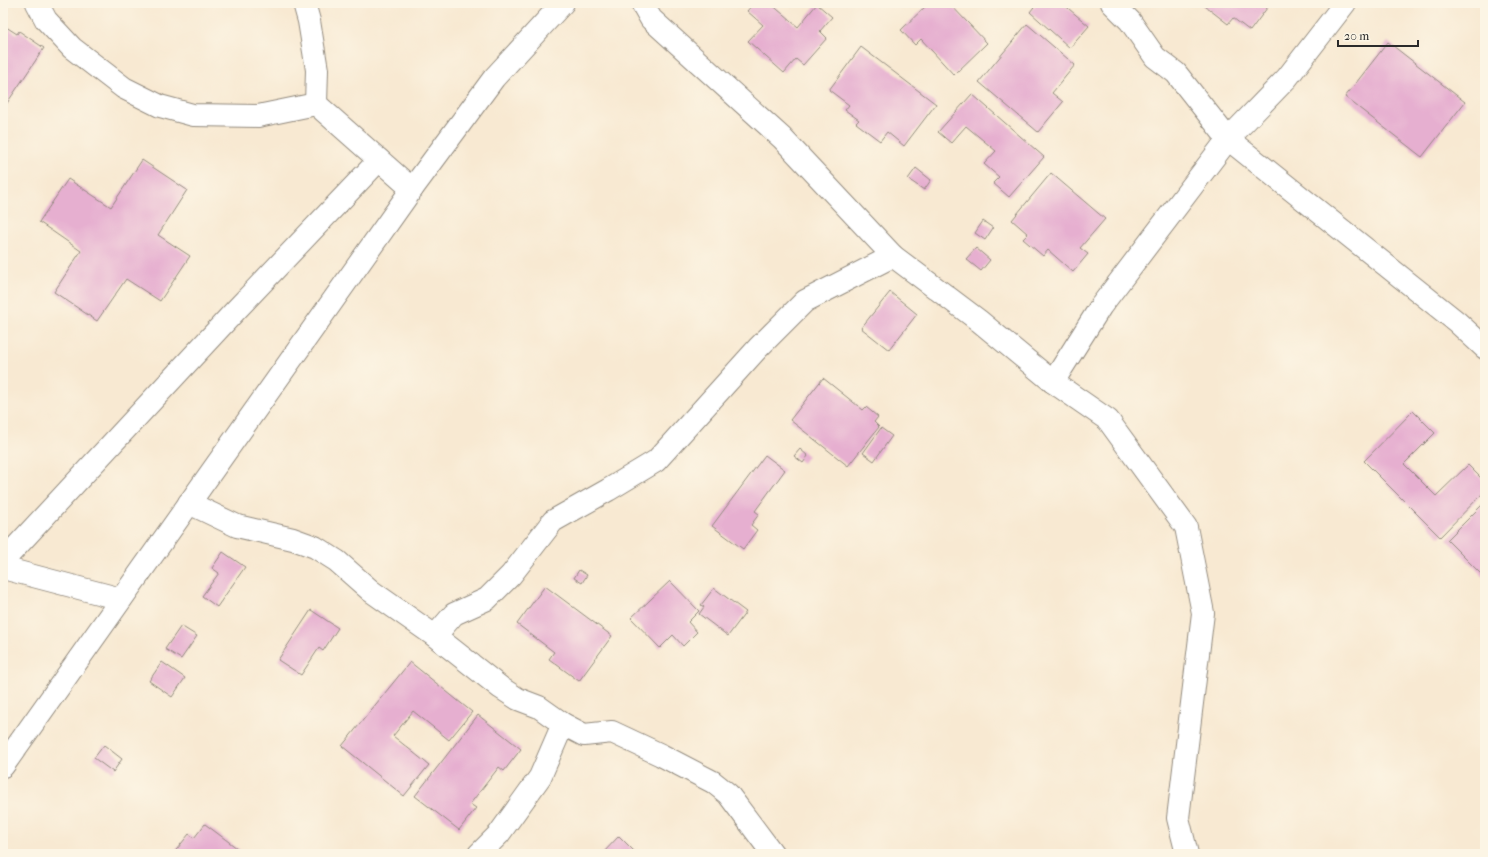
<svg xmlns="http://www.w3.org/2000/svg" width="1488" height="857" viewBox="0 0 1488 857" font-family="'IM FELL French Canon',serif">
	<style>
		.building { fill: #e6afd0 }
		.lines { fill: none; stroke-linecap: round; stroke-linejoin: round }
		.minor-casing { stroke: #928a7e; stroke-width: 24 }
		.minor { stroke: #fff; stroke-width: 22 }
	</style>
	<rect width="100%" height="100%" fill="#fcf5e5"/>
	<filter id="ink" filterUnits="userSpaceOnUse"><feTurbulence type="fractalNoise" baseFrequency=".025" numOctaves="2"/><feDisplacementMap in="SourceGraphic" scale="8" xChannelSelector="R" yChannelSelector="G"/><feConvolveMatrix kernelMatrix="1 2 1 2 8 2 1 2 1" color-interpolation-filters="sRGB"/></filter>
	<filter id="wash" filterUnits="userSpaceOnUse"><feTurbulence type="fractalNoise" baseFrequency=".012" numOctaves="4" result="noise"/><feDisplacementMap in="SourceGraphic" scale="16" xChannelSelector="R" yChannelSelector="G"/><feGaussianBlur stdDeviation="0.9" result="paint"/><feColorMatrix in="noise" values="0 0 0 0 0 0 0 0 0 0 0 0 0 0 0 0 0 1.4 0 .05"/><feComposite in="paint" operator="in"/></filter>
	<g filter="url(#wash)">
		<rect width="100%" height="100%" fill="#f8e9d2"/>
		<g id="blocks">
			<g class="building">
				<polygon points="754,3 770,3 798,27 817,4 832,17 820,31 827,38 803,65 796,59 784,73 748,41 763,25 747,11"/>
				<polygon points="929,3 949,3 987,43 954,75 921,39 915,45 901,30"/>
				<polygon points="1037,3 1062,3 1089,26 1070,48 1030,12"/>
				<polygon points="1201,3 1269,3 1270,4 1250,31 1233,18 1228,24"/>
				<polygon points="1027,24 1075,65 1052,93 1063,102 1038,132 979,82"/>
				<polygon points="3,25 17,34 19,31 44,48 3,109"/>
				<polygon points="1388,42 1465,102 1422,157 1345,97"/>
				<polygon points="861,47 936,104 904,146 887,132 880,141 856,123 859,120 845,110 849,105 829,90"/>
				<polygon points="972,94 1044,157 1009,197 993,183 999,177 984,164 996,151 966,126 951,143 938,132"/>
				<polygon points="142,160 187,190 158,235 190,256 160,301 126,279 97,321 54,292 81,251 39,222 68,179 111,207"/>
				<polygon points="916,168 931,180 924,190 908,179"/>
				<polygon points="1051,173 1105,219 1080,248 1088,254 1073,272 1048,250 1043,256 1023,239 1028,234 1012,220"/>
				<polygon points="983,221 993,228 985,240 975,233"/>
				<polygon points="976,248 990,260 981,271 966,259"/>
				<polygon points="890,292 917,314 889,350 861,328"/>
				<polygon points="823,378 863,410 866,407 878,417 874,422 879,427 848,466 790,420"/>
				<polygon points="1413,411 1435,433 1404,464 1436,496 1468,465 1485,482 1485,491 1440,537 1364,461"/>
				<polygon points="881,428 892,436 874,461 863,453"/>
				<polygon points="800,449 808,456 803,463 794,456"/>
				<polygon points="765,455 785,470 755,511 759,514 751,525 757,530 743,549 712,526"/>
				<polygon points="1485,502 1485,578 1447,540"/>
				<polygon points="223,552 245,567 217,607 202,596 219,573 212,568"/>
				<polygon points="579,570 587,575 582,583 574,578"/>
				<polygon points="670,581 699,611 688,622 697,632 683,646 673,635 660,648 631,618"/>
				<polygon points="545,586 612,636 579,681 549,659 554,652 517,624"/>
				<polygon points="714,588 746,612 728,636 699,614 704,607 701,605"/>
				<polygon points="311,610 338,628 323,651 319,648 301,675 278,660"/>
				<polygon points="181,626 197,636 181,659 165,649"/>
				<polygon points="162,662 185,678 172,697 149,681"/>
				<polygon points="410,662 472,712 449,740 413,711 393,736 429,765 404,796 342,746"/>
				<polygon points="478,715 521,749 504,771 499,767 470,804 476,808 459,830 415,796"/>
				<polygon points="104,745 122,759 113,772 94,758"/>
				<polygon points="205,824 245,854 173,854 189,834 194,838"/>
				<polygon points="619,836 637,854 602,854"/>
			</g>
		</g>
	</g>
	<g filter="url(#ink)">
		<use href="#blocks" fill-opacity="0" stroke="#928a7e" stroke-width="1"/>
		<g class="lines">
			<defs>
				<g id="minor">
					<polyline points="37,3 46,20 72,48 124,88 160,106 193,115 258,116 316,104"/>
					<polyline points="304,3 309,21 317,70 316,104"/>
					<polyline points="642,3 651,19 782,138 893,256"/>
					<polyline points="1112,3 1130,21 1155,57 1176,73 1228,139 1457,322 1485,348"/>
					<polyline points="316,104 412,189"/>
					<polyline points="189,503 237,526 293,539 315,547 337,561 371,591 435,636 501,688 518,699 539,707 563,724 584,735 612,732 661,755 713,782 728,794 773,854"/>
					<polyline points="3,561 236,310 379,160"/>
					<polyline points="3,568 121,599"/>
					<polyline points="435,636 454,614 487,599 511,575 553,521 608,490 656,461 758,348 805,301 893,256 978,320 1053,382"/>
					<polyline points="3,766 412,189 494,78 563,3"/>
					<polyline points="479,854 499,834 540,777 563,724"/>
					<polyline points="1187,854 1178,818 1203,613 1186,527 1108,420 1053,382 1101,306 1228,139 1287,78 1345,3"/>
				</g>
			</defs>
			<use href="#minor" class="minor-casing"/>
			<use href="#minor" class="minor"/>
		</g>
	</g>
	<rect width="1488" height="857" fill="none" stroke="#fcf5e5" stroke-width="16"/>
	<path d="M1338 40v6h80v-6" fill="none" stroke="#2b2b2b" stroke-width="2"/>
	<text x="1344" y="40" font-size="12" fill="#2b2b2b" stroke="#fcf5e5" stroke-width="3" paint-order="stroke">20 m</text>
</svg>
